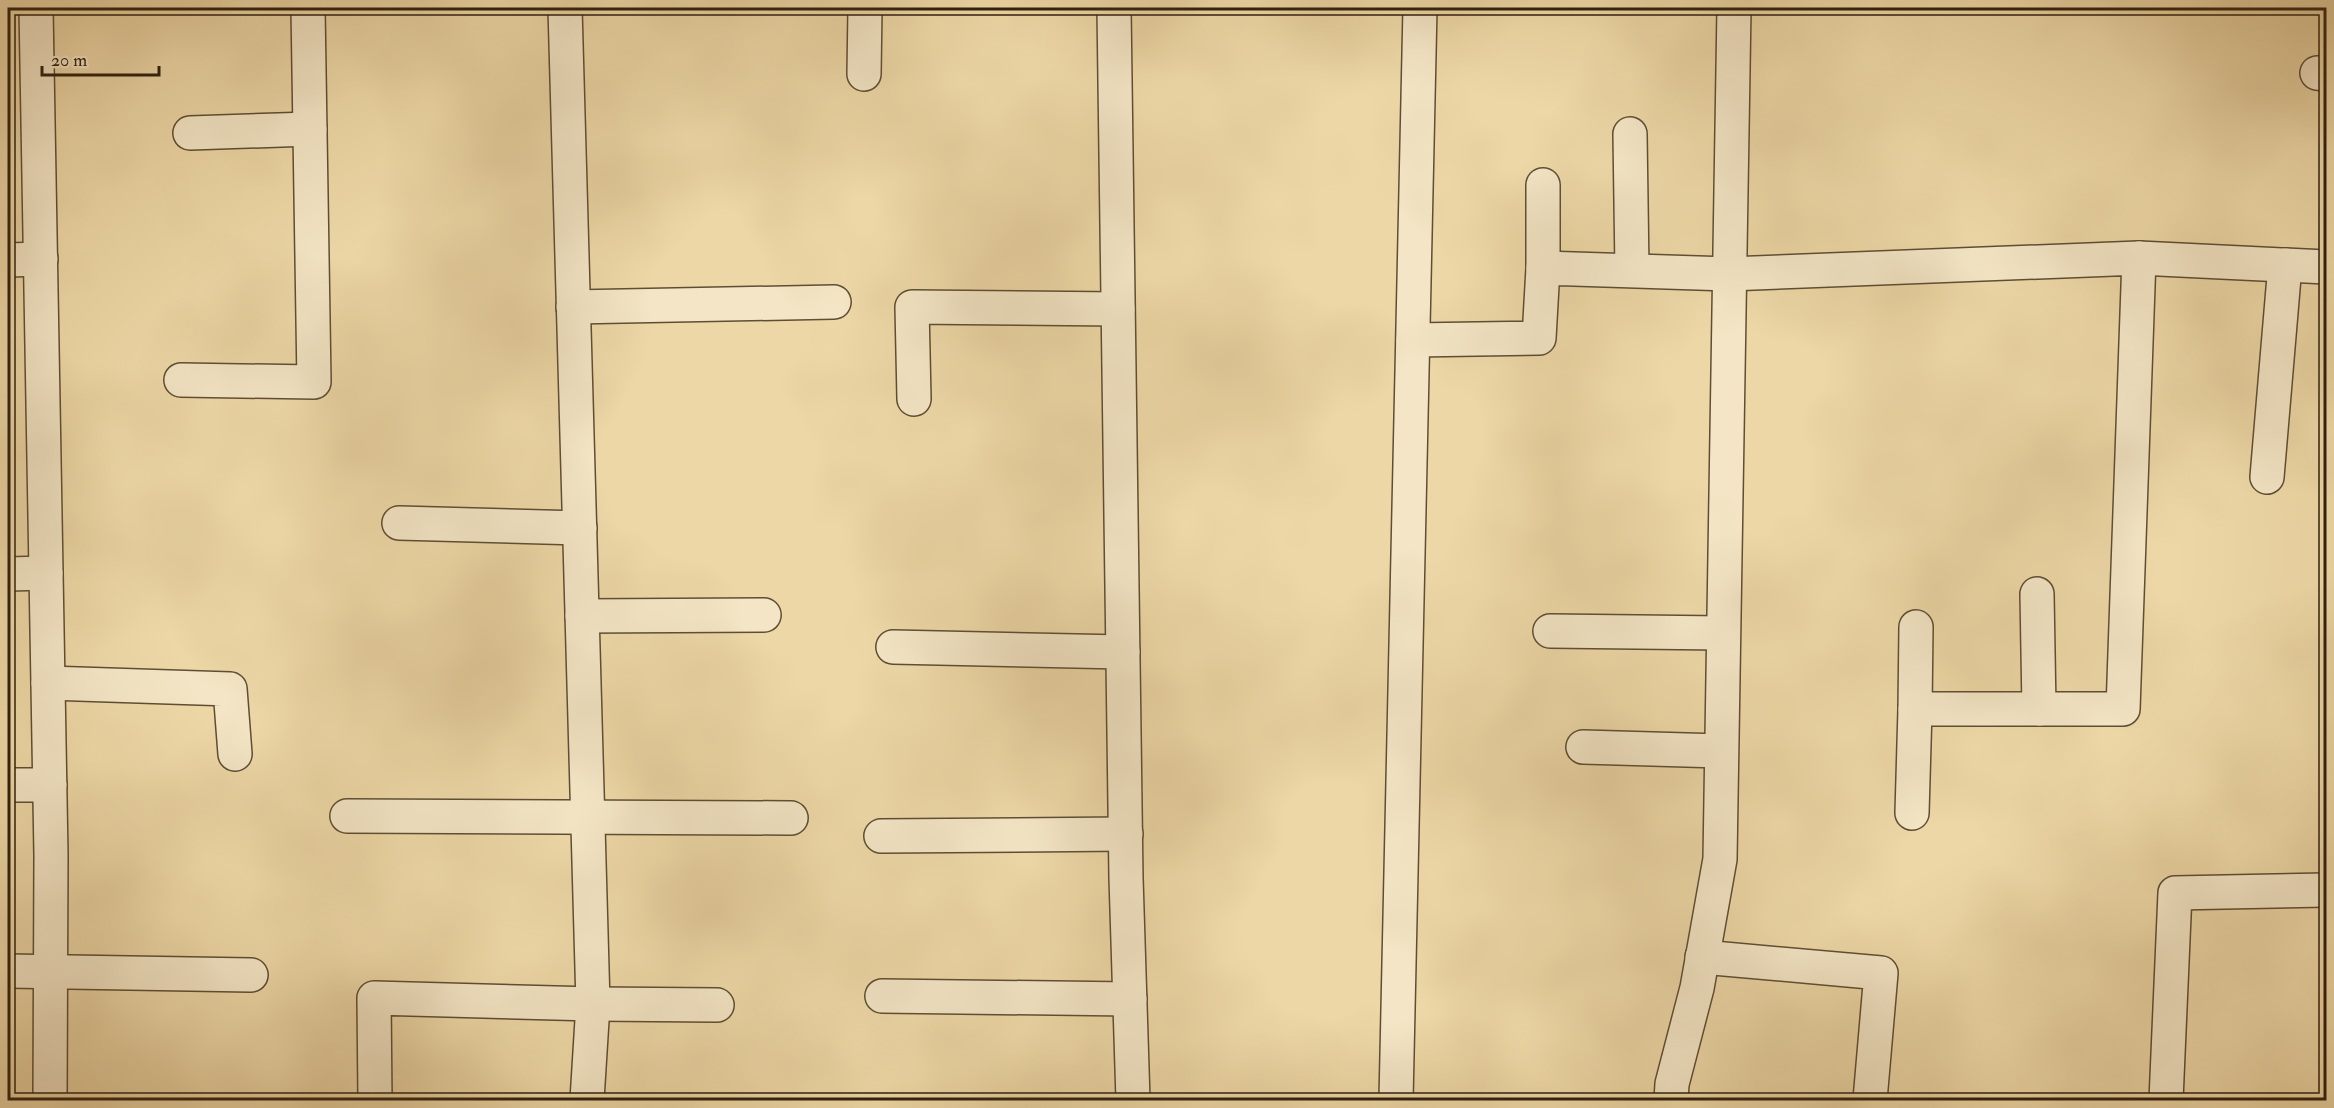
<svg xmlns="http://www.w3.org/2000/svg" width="2334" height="1108" viewBox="0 0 2334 1108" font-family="'IM FELL Double Pica',serif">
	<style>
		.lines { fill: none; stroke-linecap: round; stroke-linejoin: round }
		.minor-casing { stroke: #5e4e34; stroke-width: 36 }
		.minor { stroke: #f3e5c5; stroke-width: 33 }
	</style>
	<rect width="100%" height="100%" fill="#edd7a6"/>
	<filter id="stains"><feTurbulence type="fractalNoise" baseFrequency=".00333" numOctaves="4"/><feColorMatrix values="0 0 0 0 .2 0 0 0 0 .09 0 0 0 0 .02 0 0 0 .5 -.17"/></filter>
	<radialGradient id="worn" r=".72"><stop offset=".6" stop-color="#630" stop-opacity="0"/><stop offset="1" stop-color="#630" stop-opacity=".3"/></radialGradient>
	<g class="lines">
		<defs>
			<g id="minor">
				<polyline points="36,8 51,855 50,1100"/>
				<polyline points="565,8 593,1004 587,1100"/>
				<polyline points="1114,8 1126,878 1133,1100"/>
				<polyline points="2317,73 2326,74"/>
				<polyline points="864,74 865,8"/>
				<polyline points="190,133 310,129"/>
				<polyline points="1630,134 1632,270"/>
				<polyline points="2139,258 2326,267"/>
				<polyline points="8,260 41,259"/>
				<polyline points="1543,268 1543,185"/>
				<polyline points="573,307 834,302"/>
				<polyline points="1413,340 1539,338 1543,268 1729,274 2139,258 2123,709 1915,709 1912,813"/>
				<polyline points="181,380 314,382 308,8"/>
				<polyline points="914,399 912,307 1118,309"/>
				<polyline points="2267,477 2285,265"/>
				<polyline points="399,523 580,528"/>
				<polyline points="8,574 46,573"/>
				<polyline points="2037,594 2039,709"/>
				<polyline points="582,616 764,615"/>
				<polyline points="1550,631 1723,633"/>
				<polyline points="893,647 1123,652"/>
				<polyline points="48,683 230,689 235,754"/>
				<polyline points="1915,709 1916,627"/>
				<polyline points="1583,747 1721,751"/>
				<polyline points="8,785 50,785"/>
				<polyline points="347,816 791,818"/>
				<polyline points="881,836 1126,834"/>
				<polyline points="1702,957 1881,973 1870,1100"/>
				<polyline points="8,971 251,975"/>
				<polyline points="882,996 1130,999"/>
				<polyline points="375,1100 374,998 593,1004 717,1005"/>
				<polyline points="1396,1100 1420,8"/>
				<polyline points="1671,1100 1672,1084 1697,988 1720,859 1734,8"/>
				<polyline points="2166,1100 2175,893 2326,890"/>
			</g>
		</defs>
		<use href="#minor" class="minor-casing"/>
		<use href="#minor" class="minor"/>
	</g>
	<rect width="2334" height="1108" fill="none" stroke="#edd7a6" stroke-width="30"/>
	<rect x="9" y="9" width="2316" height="1090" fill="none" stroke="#2f200e" stroke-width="3"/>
	<rect x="15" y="15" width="2304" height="1078" fill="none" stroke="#2f200e" stroke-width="1.5"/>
	<path d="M42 66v9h117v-9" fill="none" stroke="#2f200e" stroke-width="3"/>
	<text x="51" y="66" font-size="18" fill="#2f200e" stroke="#f3e5c5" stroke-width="4.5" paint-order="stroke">20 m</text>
	<rect width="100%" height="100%" filter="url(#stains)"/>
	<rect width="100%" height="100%" fill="url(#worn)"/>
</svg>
